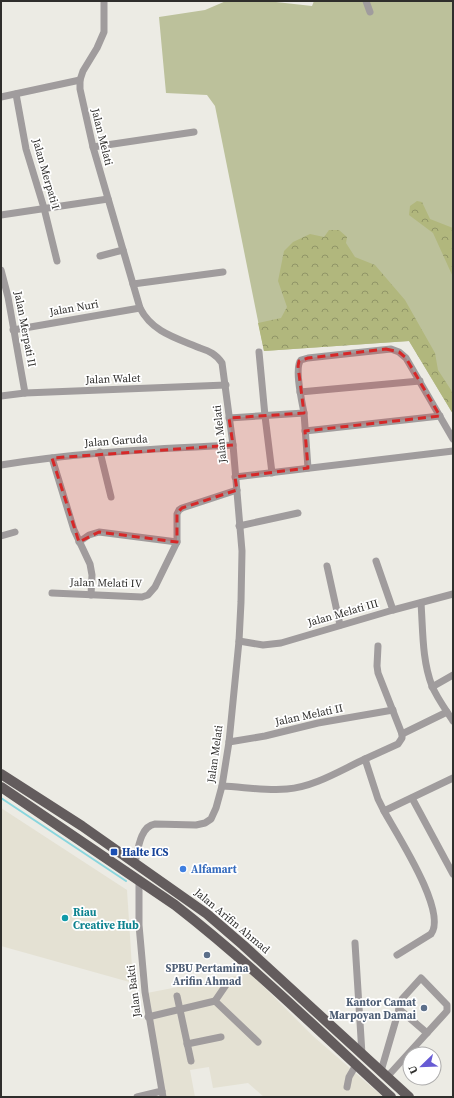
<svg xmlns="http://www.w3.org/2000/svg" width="454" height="1098" viewBox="0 0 454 1098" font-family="'Source Serif 4',serif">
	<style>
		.built { fill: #e4e1d3 }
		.grass { fill: #bcc19b }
		.forest { fill: url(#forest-crowns) }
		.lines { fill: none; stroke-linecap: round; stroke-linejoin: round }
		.stream { stroke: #89d6de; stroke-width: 2 }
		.street { stroke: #a09c9d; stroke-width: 7 }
		.primary { stroke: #635c5d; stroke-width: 10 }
		.marked { fill: #d62828; fill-opacity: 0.2; stroke: #d62828; stroke-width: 3; stroke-dasharray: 8 5; stroke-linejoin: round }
		.transit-dot { fill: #1a4fb4; stroke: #fff; stroke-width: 1.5 }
		.shop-dot { fill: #3f7fe0; stroke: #fff; stroke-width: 1.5 }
		.culture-dot { fill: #0f9aa8; stroke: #fff; stroke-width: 1.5 }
		.service-dot { fill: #5c6f8a; stroke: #fff; stroke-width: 1.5 }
		.labels { text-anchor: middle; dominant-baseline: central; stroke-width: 3.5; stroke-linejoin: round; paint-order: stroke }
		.street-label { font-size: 11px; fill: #2f2e2c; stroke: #fff }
		.transit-label { font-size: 11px; font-weight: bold; fill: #164399; stroke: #fff; text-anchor: start }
		.shop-label { font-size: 11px; font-weight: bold; fill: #366cbe; stroke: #fff; text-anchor: start }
		.culture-label { font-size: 11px; font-weight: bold; fill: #0d838f; stroke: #fff; text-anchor: start }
		.service-label { font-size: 11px; font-weight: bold; fill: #4e5e75; stroke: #fff }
	</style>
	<defs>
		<pattern id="forest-crowns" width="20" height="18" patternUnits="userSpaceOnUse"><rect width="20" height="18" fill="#b1b77d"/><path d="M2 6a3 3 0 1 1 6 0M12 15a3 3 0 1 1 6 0" fill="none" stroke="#909567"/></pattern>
	</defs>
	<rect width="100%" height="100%" fill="#ecebe4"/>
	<g class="built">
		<polygon points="1,808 127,890 133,983 1,946"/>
		<polygon points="250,973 313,1036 383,1097 264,1097 248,1083 213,1088 209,1067 190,1070 195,1097 166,1097 147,993"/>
	</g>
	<polygon class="grass" points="226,1 267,1 312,6 314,1 453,1 453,414 409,341 264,351 215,106 207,95 166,93 159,17 205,10"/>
	<g class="forest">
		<polygon points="417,201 422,202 430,219 453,228 453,277 433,233 409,215 410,206"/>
		<polygon points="329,230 339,230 347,237 346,243 355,257 375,265 405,300 435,353 438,370 453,393 453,414 409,341 264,351 258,323 281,318 287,307 278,281 284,251 293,242 310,234 324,237"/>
	</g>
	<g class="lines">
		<polyline class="stream" points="1,798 126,881"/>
		<g class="street">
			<path d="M104 1V32L97 48 83 71 80 80V89L93 147 140 308C152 332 176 338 200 348 209 351 216 354 222 363L233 445 242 551 241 602 239 641 229 742 222 786 216 808 211 819 205 823 196 825 155 824C140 826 138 850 135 863"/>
			<polyline points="366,1 370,12"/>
			<polyline points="16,94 26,149 44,208 57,261"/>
			<polyline points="1,97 80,80"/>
			<polyline points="93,147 194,132"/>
			<polyline points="1,215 108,199"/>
			<polyline points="100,256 123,250"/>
			<polyline points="1,270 8,297 25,393"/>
			<polyline points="133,284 223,272"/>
			<polyline points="13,330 140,308"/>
			<polyline points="259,352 265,416 272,473"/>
			<polyline points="300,392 420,381"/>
			<polyline points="1,396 25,393 226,385"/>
			<path d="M304 413C302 402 294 367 301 360L308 358 391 349 399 352 406 358 453 439"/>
			<polyline points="229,418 304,413 308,468"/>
			<polyline points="305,431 440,416"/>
			<polyline points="100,452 111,497"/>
			<polyline points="52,458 74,530 90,564 92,575 91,595"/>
			<path d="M1 465C78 452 155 449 233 445"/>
			<polyline points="235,477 453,451"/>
			<polyline points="239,526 298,513"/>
			<polyline points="1,536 15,532"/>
			<polyline points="79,542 89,535 99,532 177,542"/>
			<polyline points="376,561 393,610"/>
			<polyline points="327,566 340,625"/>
			<polyline points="52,593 142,597 148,595 155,587 177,542 177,514 179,510 182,508 237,490"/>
			<path d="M421 603C423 631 422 660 432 686 437 698 446 710 453 721"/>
			<polyline points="239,641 263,645 281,643 393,610 453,594"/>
			<polyline points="432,687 453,675"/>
			<polyline points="402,734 447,712"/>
			<polyline points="229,742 265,736 318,723 393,710"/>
			<polyline points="365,759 398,744 402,738 402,734 378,673 377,666 378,646"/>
			<path d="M222 786C244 787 266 791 287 789 314 787 341 770 365 759L378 799 384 811 453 778"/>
			<polyline points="412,798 453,874"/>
			<path d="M384 811C396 833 448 912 431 934L397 955"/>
			<polyline points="139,881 139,925 145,992 163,1097"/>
			<polyline points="355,943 362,1054"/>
			<polyline points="177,996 191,1061"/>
			<polyline points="215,1001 226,985"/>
			<polyline points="399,1009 427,1033"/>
			<polyline points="148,1017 215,1001 258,1042"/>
			<polyline points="187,1044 221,1037"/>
			<polyline points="381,1071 402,999 421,978 447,1005 447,1011 387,1077"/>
			<polyline points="347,1087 349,1077 356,1065"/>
			<polyline points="137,1097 162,1091"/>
		</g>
		<g class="primary">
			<polyline points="1,774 82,826 207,914 243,945 409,1097"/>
			<path d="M1 787 175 905C251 964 320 1032 391 1097"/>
		</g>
	</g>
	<path class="marked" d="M386 349 399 352 406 358 440 416 305 431 308 468 235 477 237 490 182 508 177 513V542L99 532 79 542 52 458 233 445 229 418 304 413 298 366 299 361 308 358Z"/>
	<rect class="transit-dot" x="110" y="848" width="8" height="8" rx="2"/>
	<circle class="shop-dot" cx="183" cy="869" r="4"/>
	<circle class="culture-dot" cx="65" cy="918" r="4"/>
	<g class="service-dot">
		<circle cx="207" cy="955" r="4"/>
		<circle cx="424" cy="1008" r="4"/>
	</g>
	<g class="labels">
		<g class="street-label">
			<text transform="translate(102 137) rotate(76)">Jalan Melati</text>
			<text transform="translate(46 174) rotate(74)">Jalan Merpati I</text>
			<text transform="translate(74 308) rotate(-10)">Jalan Nuri</text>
			<text transform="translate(25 329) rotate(79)">Jalan Merpati II</text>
			<text transform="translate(113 379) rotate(-2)">Jalan Walet</text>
			<text transform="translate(220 434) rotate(-96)">Jalan Melati</text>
			<text transform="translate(116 441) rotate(-4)">Jalan Garuda</text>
			<text transform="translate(106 583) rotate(1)">Jalan Melati IV</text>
			<text transform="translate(343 613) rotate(-16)">Jalan Melati III</text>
			<text transform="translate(309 715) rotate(-12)">Jalan Melati II</text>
			<text transform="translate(215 754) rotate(-82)">Jalan Melati</text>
			<text transform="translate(232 921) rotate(40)">Jalan Arifin Ahmad</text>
			<text transform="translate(134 991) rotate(-97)">Jalan Bakti</text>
		</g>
		<g class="transit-label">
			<text x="122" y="852">Halte ICS</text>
		</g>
		<g class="shop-label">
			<text x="191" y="869">Alfamart</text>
		</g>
		<g class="culture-label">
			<text x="73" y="912">Riau<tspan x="73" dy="13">Creative Hub</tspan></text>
		</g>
		<g class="service-label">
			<text x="207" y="968">SPBU Pertamina<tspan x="207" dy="13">Arifin Ahmad</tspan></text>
			<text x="416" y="1002" text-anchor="end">Kantor Camat<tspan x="416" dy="13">Marpoyan Damai</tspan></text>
		</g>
	</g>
	<rect width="454" height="1098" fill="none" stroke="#2f2e2c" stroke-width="4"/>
	<g transform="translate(422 1066) rotate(247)"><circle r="19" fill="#ffffff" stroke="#acabab"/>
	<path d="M0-3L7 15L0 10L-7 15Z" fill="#675bd4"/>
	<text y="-6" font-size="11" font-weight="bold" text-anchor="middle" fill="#2f2e2c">U</text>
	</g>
</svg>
